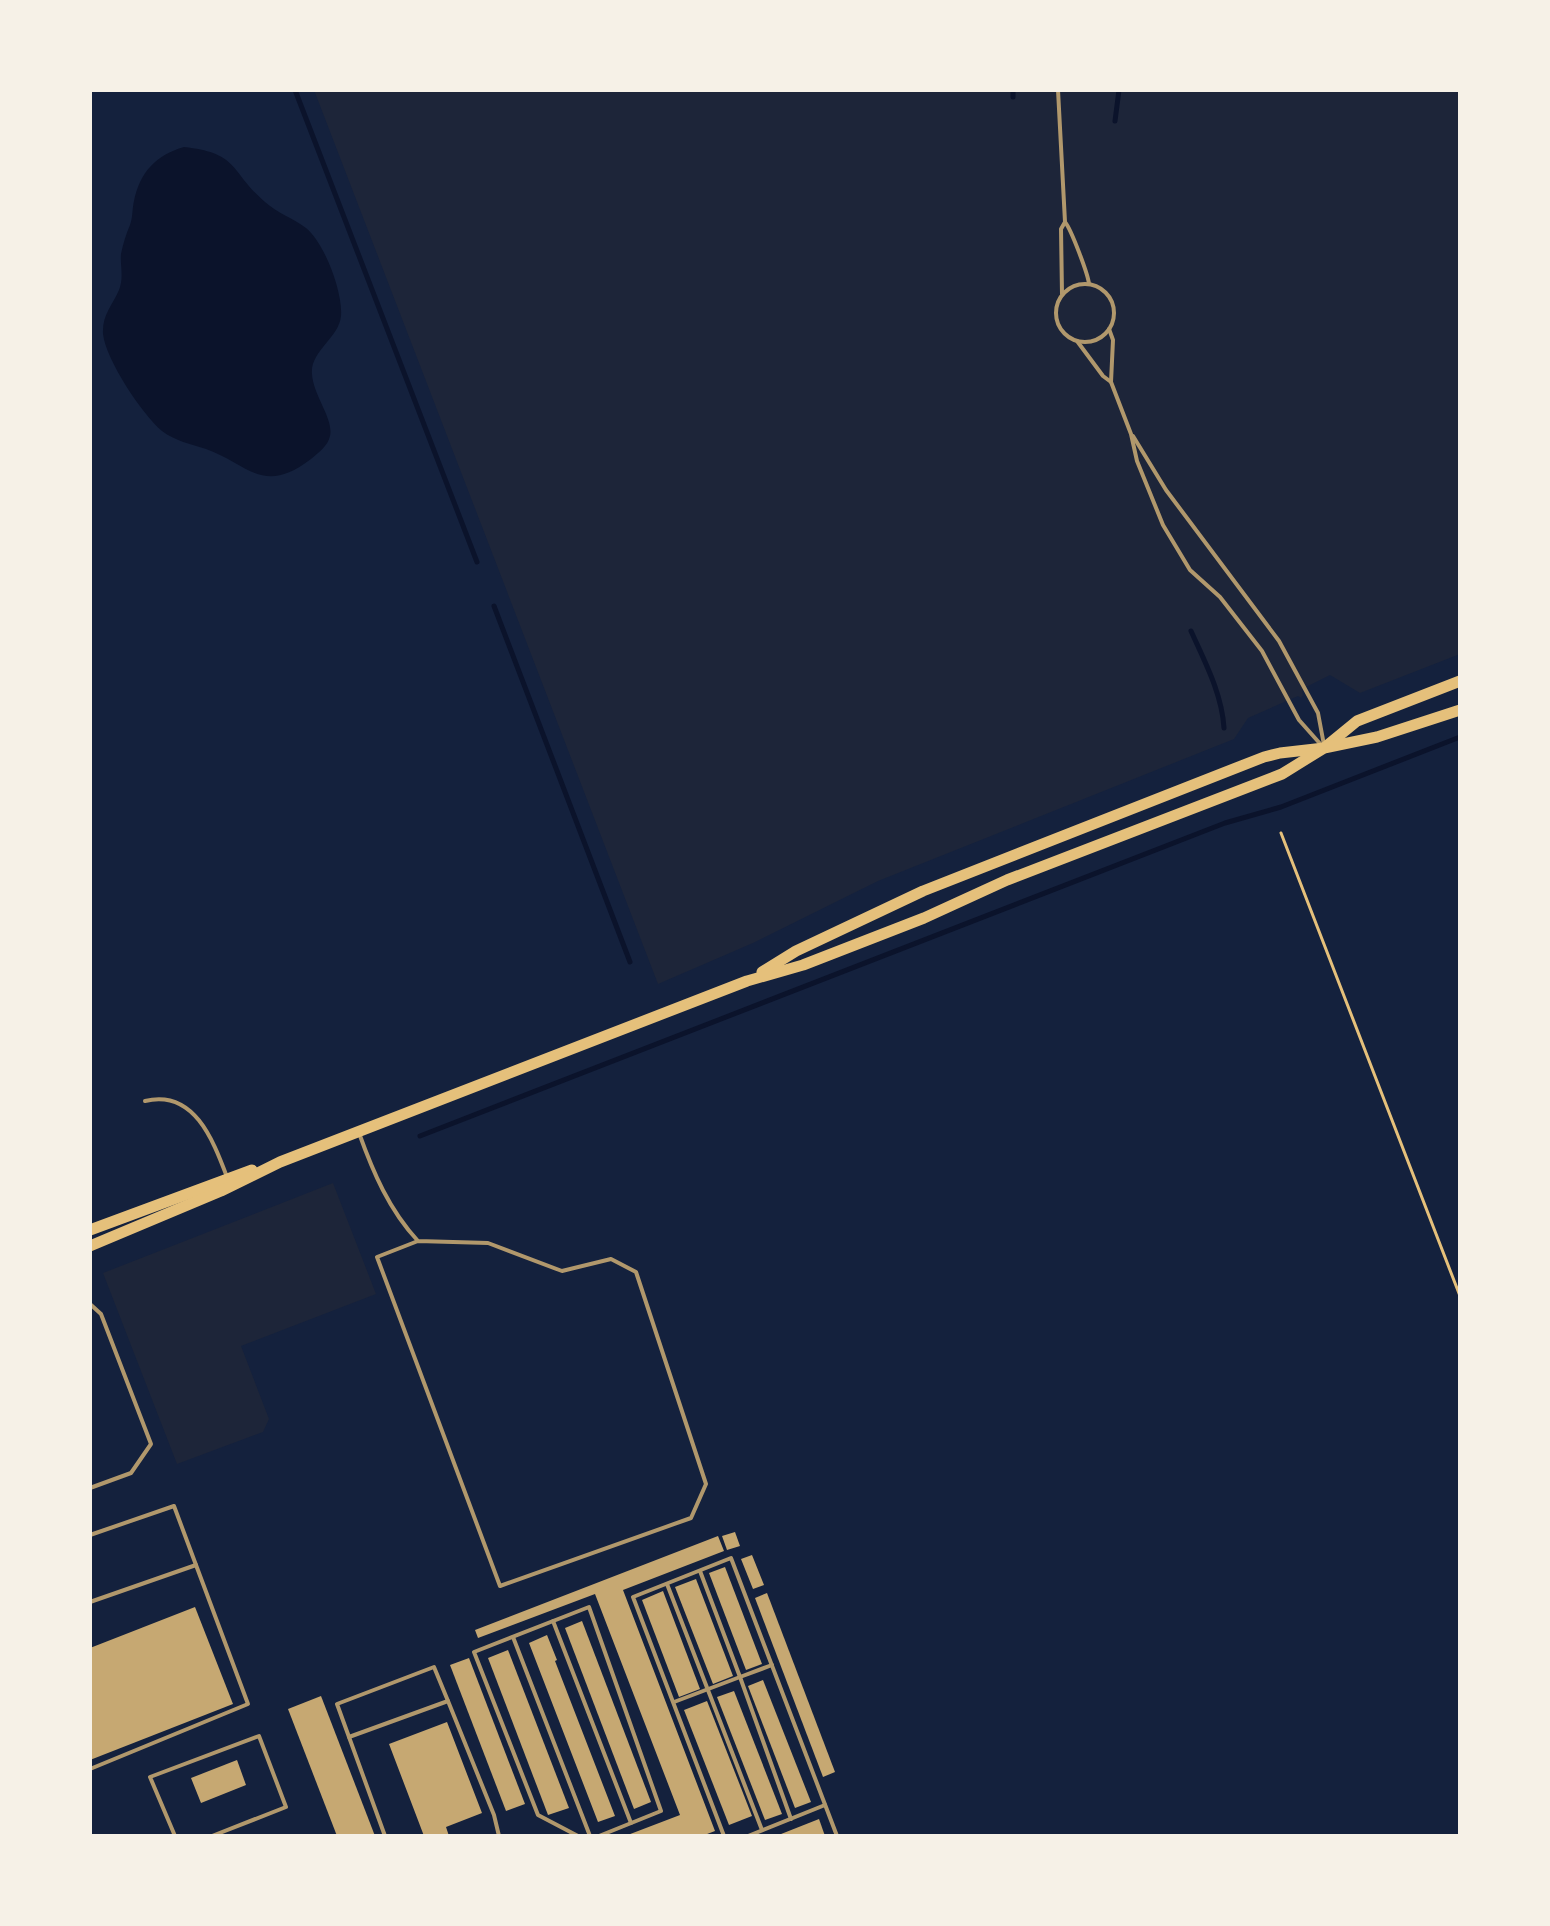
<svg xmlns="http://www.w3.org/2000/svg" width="1550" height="1926" viewBox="0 0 1550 1926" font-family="'Libre Baskerville',serif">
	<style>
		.green { fill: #1d2539 }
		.water { fill: #0b132b }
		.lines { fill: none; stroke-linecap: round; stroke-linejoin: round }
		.stream { stroke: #0b132b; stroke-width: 5 }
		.building { fill: #c6a872 }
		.path { stroke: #e5c07b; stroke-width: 3 }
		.service { stroke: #b1986c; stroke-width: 4 }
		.secondary { stroke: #e5c07b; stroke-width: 11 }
	</style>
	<rect width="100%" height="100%" fill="#14213d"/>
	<g class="green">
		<polygon points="314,90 1460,90 1460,654 1360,693 1330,675 1302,689 1303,695 1301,698 1298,696 1248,718 1234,739 878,881 753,943 658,984"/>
		<polygon points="333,1183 376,1294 241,1346 269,1419 263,1432 177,1464 103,1273"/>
	</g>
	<path class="water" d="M184 147C240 153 230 172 265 202 277 213 293 218 306 228 324 242 343 292 341 316 339 338 310 351 312 374 313 395 334 419 330 436 328 446 318 453 311 459 263 496 248 464 206 449 191 444 175 441 162 431 142 414 106 360 103 334 102 315 112 306 119 290 124 278 120 265 121 254 123 244 126 234 130 225 133 217 132 209 134 201 140 172 156 155 184 147Z"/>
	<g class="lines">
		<g class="stream">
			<polyline points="295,90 477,562"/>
			<polyline points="1013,90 1013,97"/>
			<polyline points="1115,121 1119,90"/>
			<polyline points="494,606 630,962"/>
			<path d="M1191 631C1205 662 1222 694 1224 728"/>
			<polyline points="420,1136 1225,823 1281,807 1460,737"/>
		</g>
	</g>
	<g class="building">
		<polygon points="735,1532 740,1546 727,1550 722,1536"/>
		<polygon points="718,1536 724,1551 623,1590 715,1831 702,1836 625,1836 680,1815 595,1594 478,1638 475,1630"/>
		<polygon points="752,1555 764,1585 753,1589 741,1559"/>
		<polygon points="725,1567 762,1664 746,1670 709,1573"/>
		<polygon points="696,1579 733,1676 713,1684 675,1587"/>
		<polygon points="663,1591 700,1689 679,1697 642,1600"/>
		<polygon points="767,1593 835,1772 823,1777 755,1598"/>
		<polygon points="195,1607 233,1704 90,1760 90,1648"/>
		<polygon points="582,1621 651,1802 634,1809 565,1628"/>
		<polygon points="547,1635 557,1660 555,1661 615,1816 598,1822 529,1643"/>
		<polygon points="508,1650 569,1808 548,1815 488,1658"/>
		<polygon points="469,1658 525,1804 506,1811 450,1665"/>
		<polygon points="763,1680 811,1802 795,1808 748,1686"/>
		<polygon points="734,1691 782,1814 765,1820 717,1697"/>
		<polygon points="321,1696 375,1836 337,1836 288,1709"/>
		<polygon points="707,1701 752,1816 729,1825 684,1710"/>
		<polygon points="447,1722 482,1813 446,1827 449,1836 424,1836 389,1744"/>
		<polygon points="237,1760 246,1785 201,1803 191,1778"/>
		<polygon points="819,1819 825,1836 776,1836"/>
	</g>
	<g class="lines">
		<polyline class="path" points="1281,833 1460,1296"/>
		<g class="service">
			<polyline points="1058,90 1065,222 1061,229 1062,294"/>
			<path d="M1065 222C1071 229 1088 274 1089 284"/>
			<circle cx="1085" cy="313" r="29"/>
			<polyline points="1109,329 1113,340 1111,382 1131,434 1137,461 1163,525 1190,570 1220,597 1262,651 1299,720 1323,747"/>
			<polyline points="1077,341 1103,376 1111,382"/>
			<polyline points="1133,436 1166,490 1279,641 1318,713 1324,745"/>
			<path d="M145 1101C194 1089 213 1140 227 1177"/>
			<path d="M359 1133C373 1172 389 1210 418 1241L488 1243 562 1271 611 1259 636 1272 706 1484 691 1518 500 1586 377 1257 418 1241"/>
			<polyline points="90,1304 101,1314 151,1444 131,1473 90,1488"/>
			<polyline points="90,1535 174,1506 196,1565"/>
			<polyline points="700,1571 740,1677 772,1665"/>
			<polyline points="667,1584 762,1830"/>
			<polyline points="90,1602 196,1565 248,1704 90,1769"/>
			<polyline points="553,1621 631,1823"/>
			<polyline points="513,1637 590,1836"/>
			<polyline points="674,1702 740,1677 791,1819"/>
			<polyline points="349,1737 448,1701 494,1815 499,1836"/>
			<polyline points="175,1836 150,1777 259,1736 286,1807 212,1836"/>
			<polyline points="385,1836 337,1704 434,1667 448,1701"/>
			<polyline points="578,1836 538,1815 474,1652 589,1607 661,1811 599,1836"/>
			<polyline points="724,1836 633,1597 731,1558 837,1836"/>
			<polyline points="748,1836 825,1805"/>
		</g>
		<g class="secondary">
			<polyline points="762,972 796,951 923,891 1264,757 1280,753 1324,748 1357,721 1460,681"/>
			<polyline points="90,1230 252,1170"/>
			<polyline points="90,1246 221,1191 280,1162 747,981 803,965 924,918 1007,880 1282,774 1324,748 1377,737 1460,710"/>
		</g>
	</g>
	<rect width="1550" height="1926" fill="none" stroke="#f6f1e7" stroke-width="184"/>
</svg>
